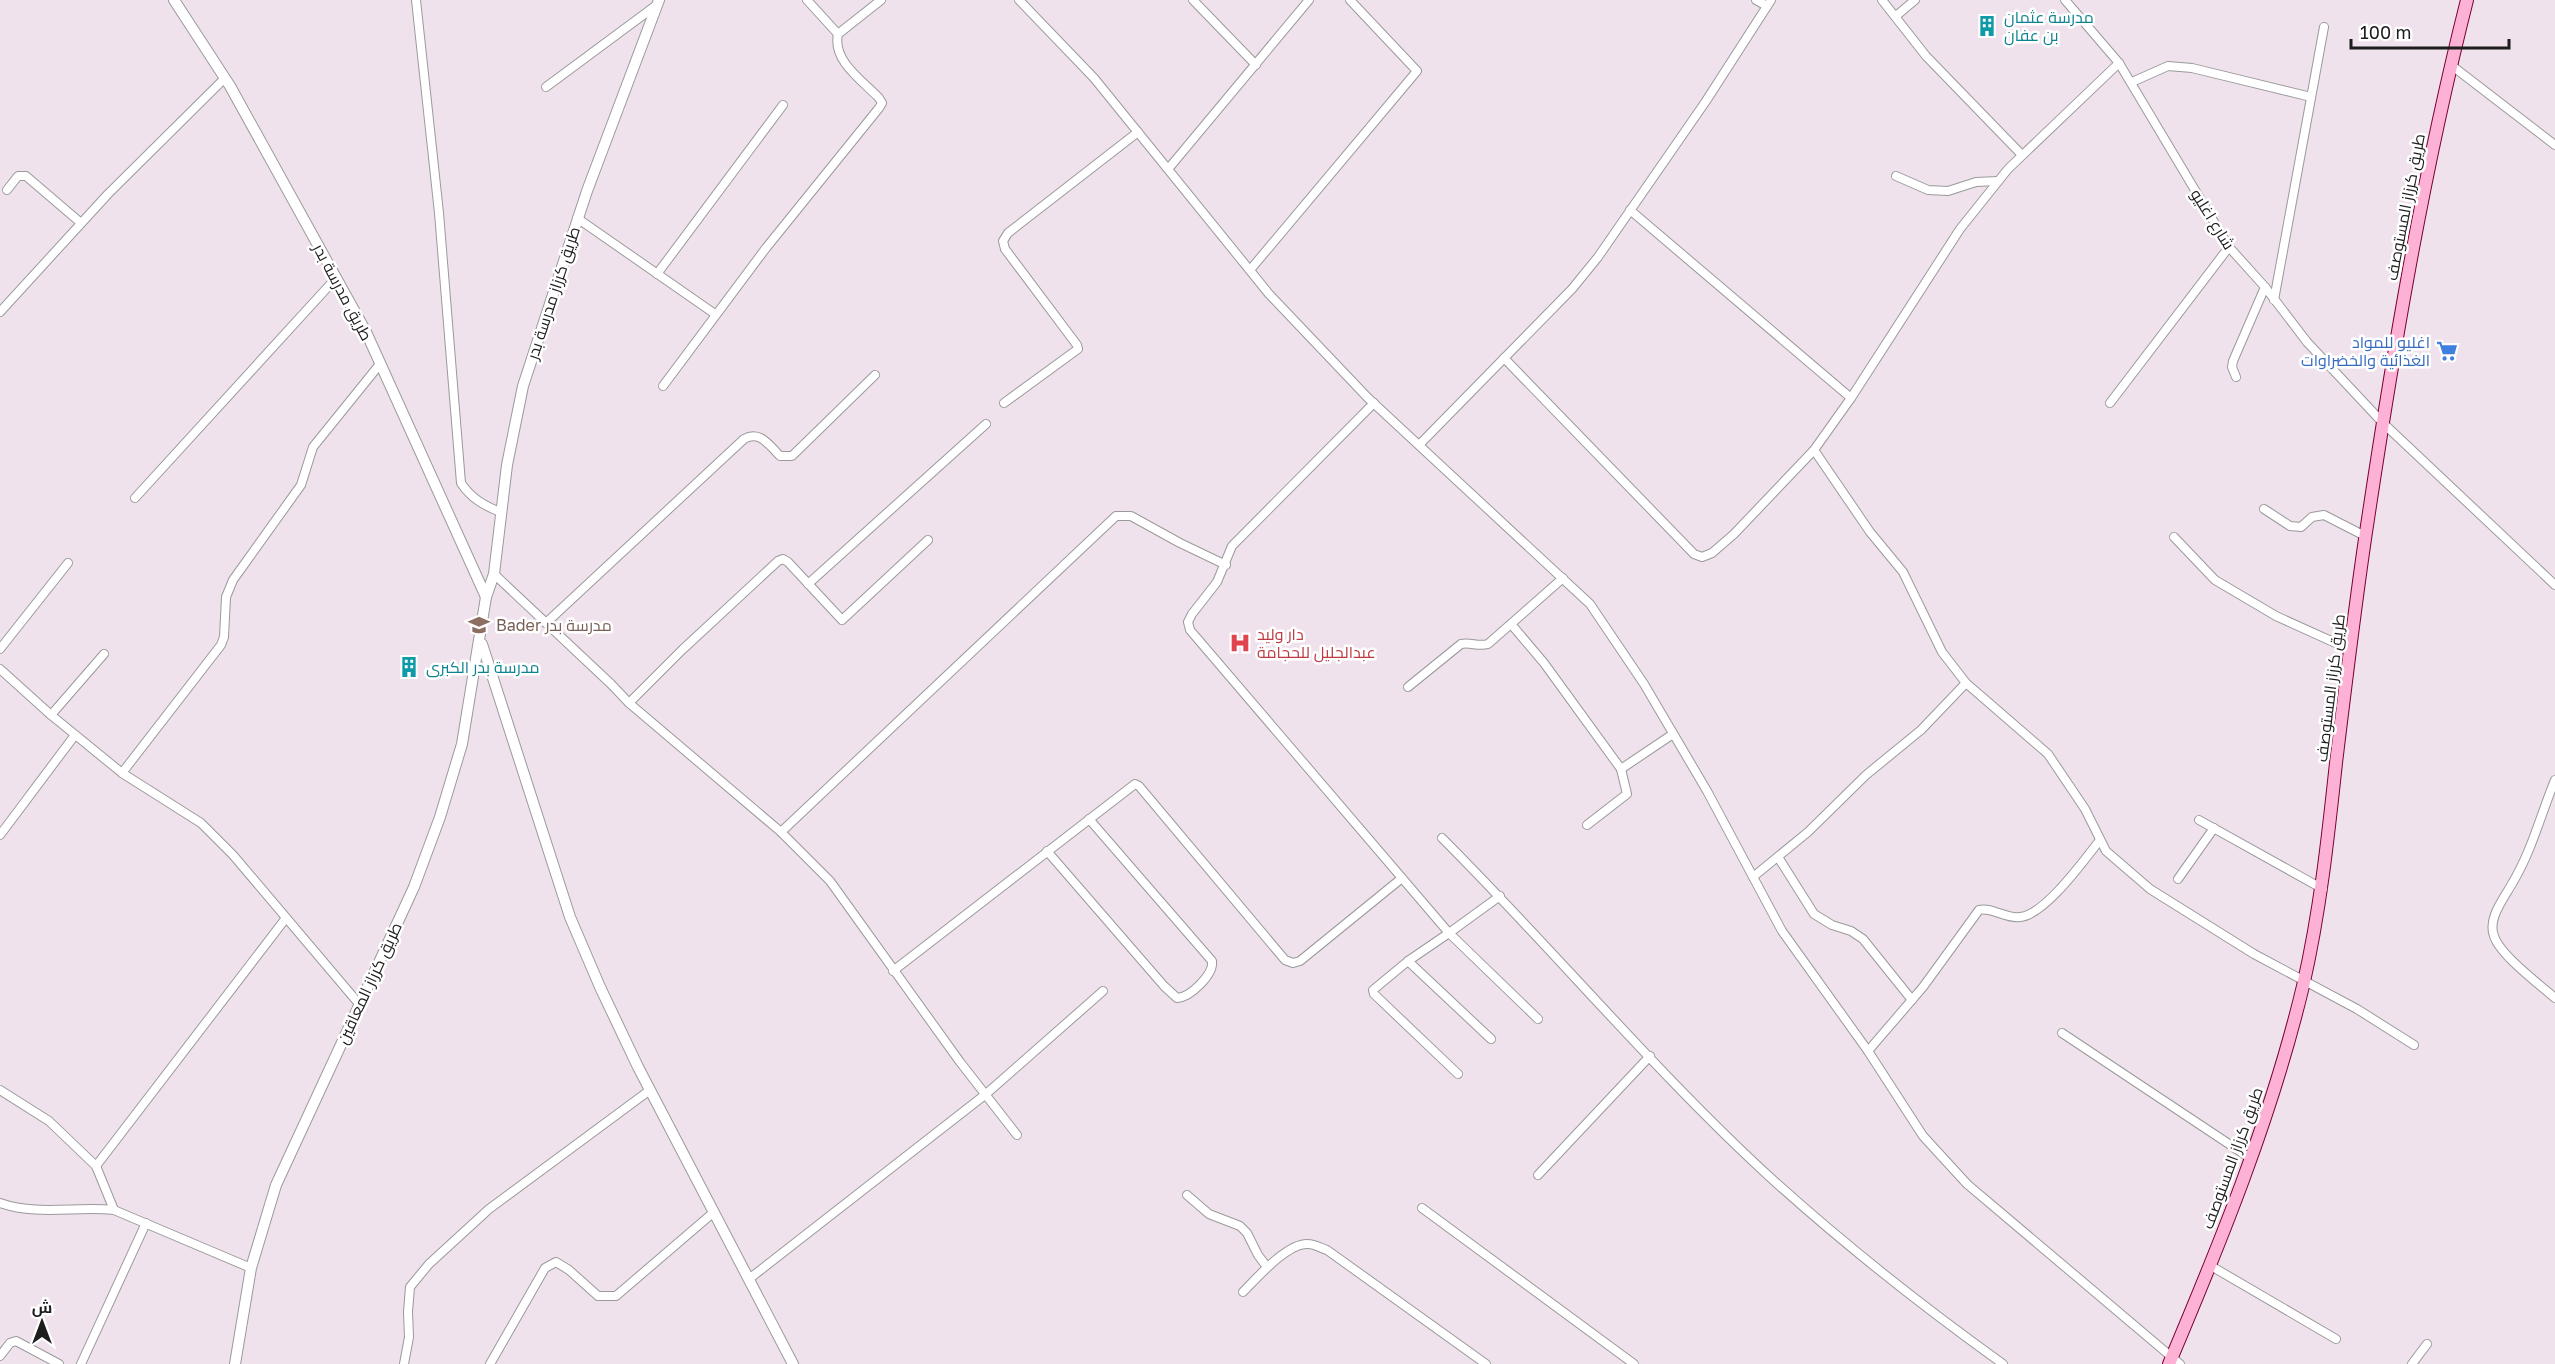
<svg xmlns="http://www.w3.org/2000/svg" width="2555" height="1364" viewBox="0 0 2555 1364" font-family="'Golos Text',Cairo,sans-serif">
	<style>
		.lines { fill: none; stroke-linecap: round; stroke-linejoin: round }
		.minor-casing { stroke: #9a9a9a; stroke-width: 10 }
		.tertiary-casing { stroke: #9a9a9a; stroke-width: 12 }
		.secondary-casing { stroke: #790031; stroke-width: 14 }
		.minor { stroke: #fff; stroke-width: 8 }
		.tertiary { stroke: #fff; stroke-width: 10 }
		.secondary { stroke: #fdb2d5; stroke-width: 12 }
		.labels { text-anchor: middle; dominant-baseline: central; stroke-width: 5; stroke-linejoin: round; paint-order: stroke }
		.culture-label { font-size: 16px; fill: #0d838f; stroke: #fff; text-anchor: start }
		.street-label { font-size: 16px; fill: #1d1d1d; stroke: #fff }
		.shop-label { font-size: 16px; fill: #366cbe; stroke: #fff; text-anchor: end }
		.education-label { font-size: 16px; fill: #785e54; stroke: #fff; text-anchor: start }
		.health-label { font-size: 16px; fill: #be3a42; stroke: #fff; text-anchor: start }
	</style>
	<rect width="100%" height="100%" fill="#efe2ed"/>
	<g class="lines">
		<defs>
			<g id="minor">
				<path d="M416 0 439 213 461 483C471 498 483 505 500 512"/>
				<polyline points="807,0 838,34"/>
				<polyline points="1019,0 1094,78 1269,294 1368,398 1590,604 1644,684 1707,791 1782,931 1868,1051 1923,1136 1967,1184 2180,1364"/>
				<polyline points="1193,0 1256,65"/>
				<polyline points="1756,0 1767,6"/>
				<polyline points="1882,0 1926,56 2022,155"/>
				<polyline points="2065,0 2119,63 2229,247 2265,287 2307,342 2383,423 2555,585"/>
				<polyline points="1896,16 1915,0"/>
				<polyline points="2119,63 2008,169 1960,229 1851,398 1814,450 1870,532 1903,572 1942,652 1966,683 2048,754 2085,809 2106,851 2150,889 2254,954 2357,1009 2414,1045"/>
				<polyline points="2451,65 2555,145"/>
				<polyline points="2132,82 2168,66 2192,68 2311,97"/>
				<polyline points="546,87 658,4"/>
				<polyline points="1169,168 1309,0"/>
				<polyline points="1896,176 1928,190 1948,191 1976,182 1998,181"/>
				<polyline points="7,190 18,176 26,176 81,223"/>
				<polyline points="1630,210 1851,398"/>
				<polyline points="577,218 715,314"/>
				<polyline points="1250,270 1417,71 1350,0"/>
				<polyline points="657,274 783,105"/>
				<polyline points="2274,300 2324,27"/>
				<polyline points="0,312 108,194 225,78"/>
				<polyline points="1504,358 1694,554 1702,557 1712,553 1734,534 1814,450"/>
				<polyline points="2236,377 2232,367 2233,361 2265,287"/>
				<path d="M663 386 766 248 879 108 882 103 879 98C863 81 832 61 838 34L881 0"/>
				<polyline points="1004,403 1078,349 1077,345 1005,249 1003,241 1008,233 1138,132"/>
				<polyline points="1374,403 1232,546 1217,582 1192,614 1188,622 1190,630 1449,933 1500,896"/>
				<polyline points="2110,403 2229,247"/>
				<polyline points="1419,445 1572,289 1598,257 1706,101 1771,0"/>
				<polyline points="135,498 336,278"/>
				<polyline points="2264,509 2290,526 2301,527 2312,517 2324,515 2365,536"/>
				<polyline points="2174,537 2215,580 2276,616 2351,650"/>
				<polyline points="494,574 611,684 629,703 781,832 830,881 960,1062 1017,1135"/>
				<polyline points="808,584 986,424"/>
				<path d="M546 623 744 439C760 430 769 445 780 456H792L875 375"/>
				<polyline points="1511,624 1544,663 1621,769"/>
				<polyline points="0,649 68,563"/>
				<polyline points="0,669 51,715 122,773 201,823 233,855 360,1005"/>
				<path d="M1408 687 1461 644C1471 642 1478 647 1488 644L1563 578"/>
				<polyline points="629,703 682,650 778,561 783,559 788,562 842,620 928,540"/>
				<polyline points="51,715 104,654"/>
				<polyline points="122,773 221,645 224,637 226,597 233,580 301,485 313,447 380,364"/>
				<path d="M2555 780C2541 814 2532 850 2513 882 2505 897 2487 918 2494 936 2500 955 2539 984 2555 998"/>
				<polyline points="2199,820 2323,889"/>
				<polyline points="1587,825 1627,794 1621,769 1673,734"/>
				<polyline points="781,832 1116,516 1131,516 1180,543 1226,565"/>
				<polyline points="0,835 75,735"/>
				<path d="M1442 838C1554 950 1656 1073 1773 1180 1844 1244 1925 1308 2003 1364"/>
				<path d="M1047 851 1164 986 1177 998C1191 997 1214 974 1212 961L1089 819"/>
				<polyline points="1778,857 1814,914 1832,925 1851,931 1863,939 1912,1000"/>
				<polyline points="1753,877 1808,832 1866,775 1921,730 1966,683"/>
				<polyline points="2178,879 2214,828"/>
				<polyline points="1408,961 1491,1039"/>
				<polyline points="893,971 1135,784 1139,786 1285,960 1293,963 1300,961 1402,878"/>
				<polyline points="2062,1033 2250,1158"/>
				<path d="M1868 1051 1923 987 1979 910C1993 907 2005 919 2020 917 2045 915 2084 860 2100 840"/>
				<polyline points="1458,1074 1374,994 1373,990 1408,961 1449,933 1538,1019"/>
				<polyline points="0,1090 49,1121 96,1166 114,1210"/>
				<polyline points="96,1166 286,918"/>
				<polyline points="1538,1175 1650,1056"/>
				<polyline points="1187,1195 1209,1214 1240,1226 1247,1233 1258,1255 1267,1267"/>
				<path d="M0 1203C38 1216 75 1206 114 1210L251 1268"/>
				<polyline points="1422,1208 1634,1364"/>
				<polyline points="2211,1266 2336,1339"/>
				<polyline points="749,1279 986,1094 1103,991"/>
				<path d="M1243 1292C1257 1278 1287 1243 1308 1244 1314 1244 1321 1248 1327 1250L1486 1364"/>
				<polyline points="0,1356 10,1343 16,1341 59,1364"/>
				<polyline points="81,1364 146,1223"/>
				<polyline points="404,1364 409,1337 408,1312 410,1287 429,1264 489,1209 650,1090"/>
				<polyline points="490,1364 545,1268 556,1262 569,1270 598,1296 616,1296 714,1212"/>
				<polyline points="2412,1364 2427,1344"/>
			</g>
			<g id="tertiary">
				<polyline points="174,0 230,86 366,332 486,597"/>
				<polyline points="482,644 570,917 600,987 638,1067 793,1364"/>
				<polyline points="235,1364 251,1268 276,1185 414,887 440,817 462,744 486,597 494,574 507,465 523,386 587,191 659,0"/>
			</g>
			<path id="secondary" d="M2169 1364C2221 1241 2272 1116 2303 986 2320 912 2328 838 2336 763 2345 689 2354 614 2365 539 2392 358 2422 178 2467 0"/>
		</defs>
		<use href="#minor" class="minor-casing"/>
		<use href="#tertiary" class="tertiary-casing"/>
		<use href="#secondary" class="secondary-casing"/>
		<use href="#minor" class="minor"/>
		<use href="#tertiary" class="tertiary"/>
		<use href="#secondary" class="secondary"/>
	</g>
	<defs>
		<symbol id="building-bare" viewBox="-9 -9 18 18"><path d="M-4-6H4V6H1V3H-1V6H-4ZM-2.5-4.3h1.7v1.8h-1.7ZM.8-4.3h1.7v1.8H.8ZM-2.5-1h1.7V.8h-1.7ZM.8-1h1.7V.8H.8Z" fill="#0f9aa8" stroke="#fff" stroke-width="2.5" paint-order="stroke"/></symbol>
		<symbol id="supermarket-bare" viewBox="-9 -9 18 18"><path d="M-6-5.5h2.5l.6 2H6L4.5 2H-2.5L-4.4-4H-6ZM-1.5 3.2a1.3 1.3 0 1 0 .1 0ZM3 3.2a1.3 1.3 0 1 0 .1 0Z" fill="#3f7fe0" stroke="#fff" stroke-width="2.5" paint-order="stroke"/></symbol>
		<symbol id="school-bare" viewBox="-9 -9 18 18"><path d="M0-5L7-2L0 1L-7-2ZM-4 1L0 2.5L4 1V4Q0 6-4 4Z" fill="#8d6e63" stroke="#fff" stroke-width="2.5" paint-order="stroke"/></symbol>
		<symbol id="hospital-bare" viewBox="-9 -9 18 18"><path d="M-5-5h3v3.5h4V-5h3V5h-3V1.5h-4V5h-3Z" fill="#e0444e" stroke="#fff" stroke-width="2.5" paint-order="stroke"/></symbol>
	</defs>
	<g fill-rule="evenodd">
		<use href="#building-bare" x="1972" y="11" width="30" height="30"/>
		<use href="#supermarket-bare" x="2432" y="336" width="30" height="30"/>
		<use href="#school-bare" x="464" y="610" width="30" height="30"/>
		<use href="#hospital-bare" x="1225" y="628" width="30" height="30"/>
		<use href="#building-bare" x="394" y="652" width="30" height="30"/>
	</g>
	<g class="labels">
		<g class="culture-label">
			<text x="2004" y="17">مدرسة عثمان<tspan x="2004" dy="18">بن عفان</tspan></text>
			<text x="426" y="667">مدرسة بدر الكبرى</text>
		</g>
		<g class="street-label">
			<text transform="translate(2405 207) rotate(-79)">طريق كرزاز المستوصف</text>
			<text transform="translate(2213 219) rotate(58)">شارع اغليو</text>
			<text transform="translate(343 292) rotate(62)">طريق مدرسة بدر</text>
			<text transform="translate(553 293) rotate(-72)">طريق كرزاز مدرسة بدر</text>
			<text transform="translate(2330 688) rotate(-83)">طريق كرزاز المستوصف</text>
			<text transform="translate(369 983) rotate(-65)">طريق كرزاز المعاقين</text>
			<text transform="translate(2232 1158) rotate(-70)">طريق كرزاز المستوصف</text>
		</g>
		<g class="shop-label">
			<text x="2430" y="342">اغليو للمواد<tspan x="2430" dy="18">الغذائية والخضراوات</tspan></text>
		</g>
		<g class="education-label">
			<text x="496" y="625">Bader مدرسة بدر</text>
		</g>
		<g class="health-label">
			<text x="1257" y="634">دار وليد<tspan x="1257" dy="18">عبدالجليل للحجامة</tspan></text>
		</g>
	</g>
	<g transform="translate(42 1322)" stroke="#ffffff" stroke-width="4.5" paint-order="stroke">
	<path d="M0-4.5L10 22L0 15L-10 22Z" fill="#1d1d1d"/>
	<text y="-9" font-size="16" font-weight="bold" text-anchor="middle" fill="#1d1d1d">ش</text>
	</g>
	<path d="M2351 39v9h158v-9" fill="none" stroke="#1d1d1d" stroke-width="3"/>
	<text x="2360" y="39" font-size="18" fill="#1d1d1d" stroke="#ffffff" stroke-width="4.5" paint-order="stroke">100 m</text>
</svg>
